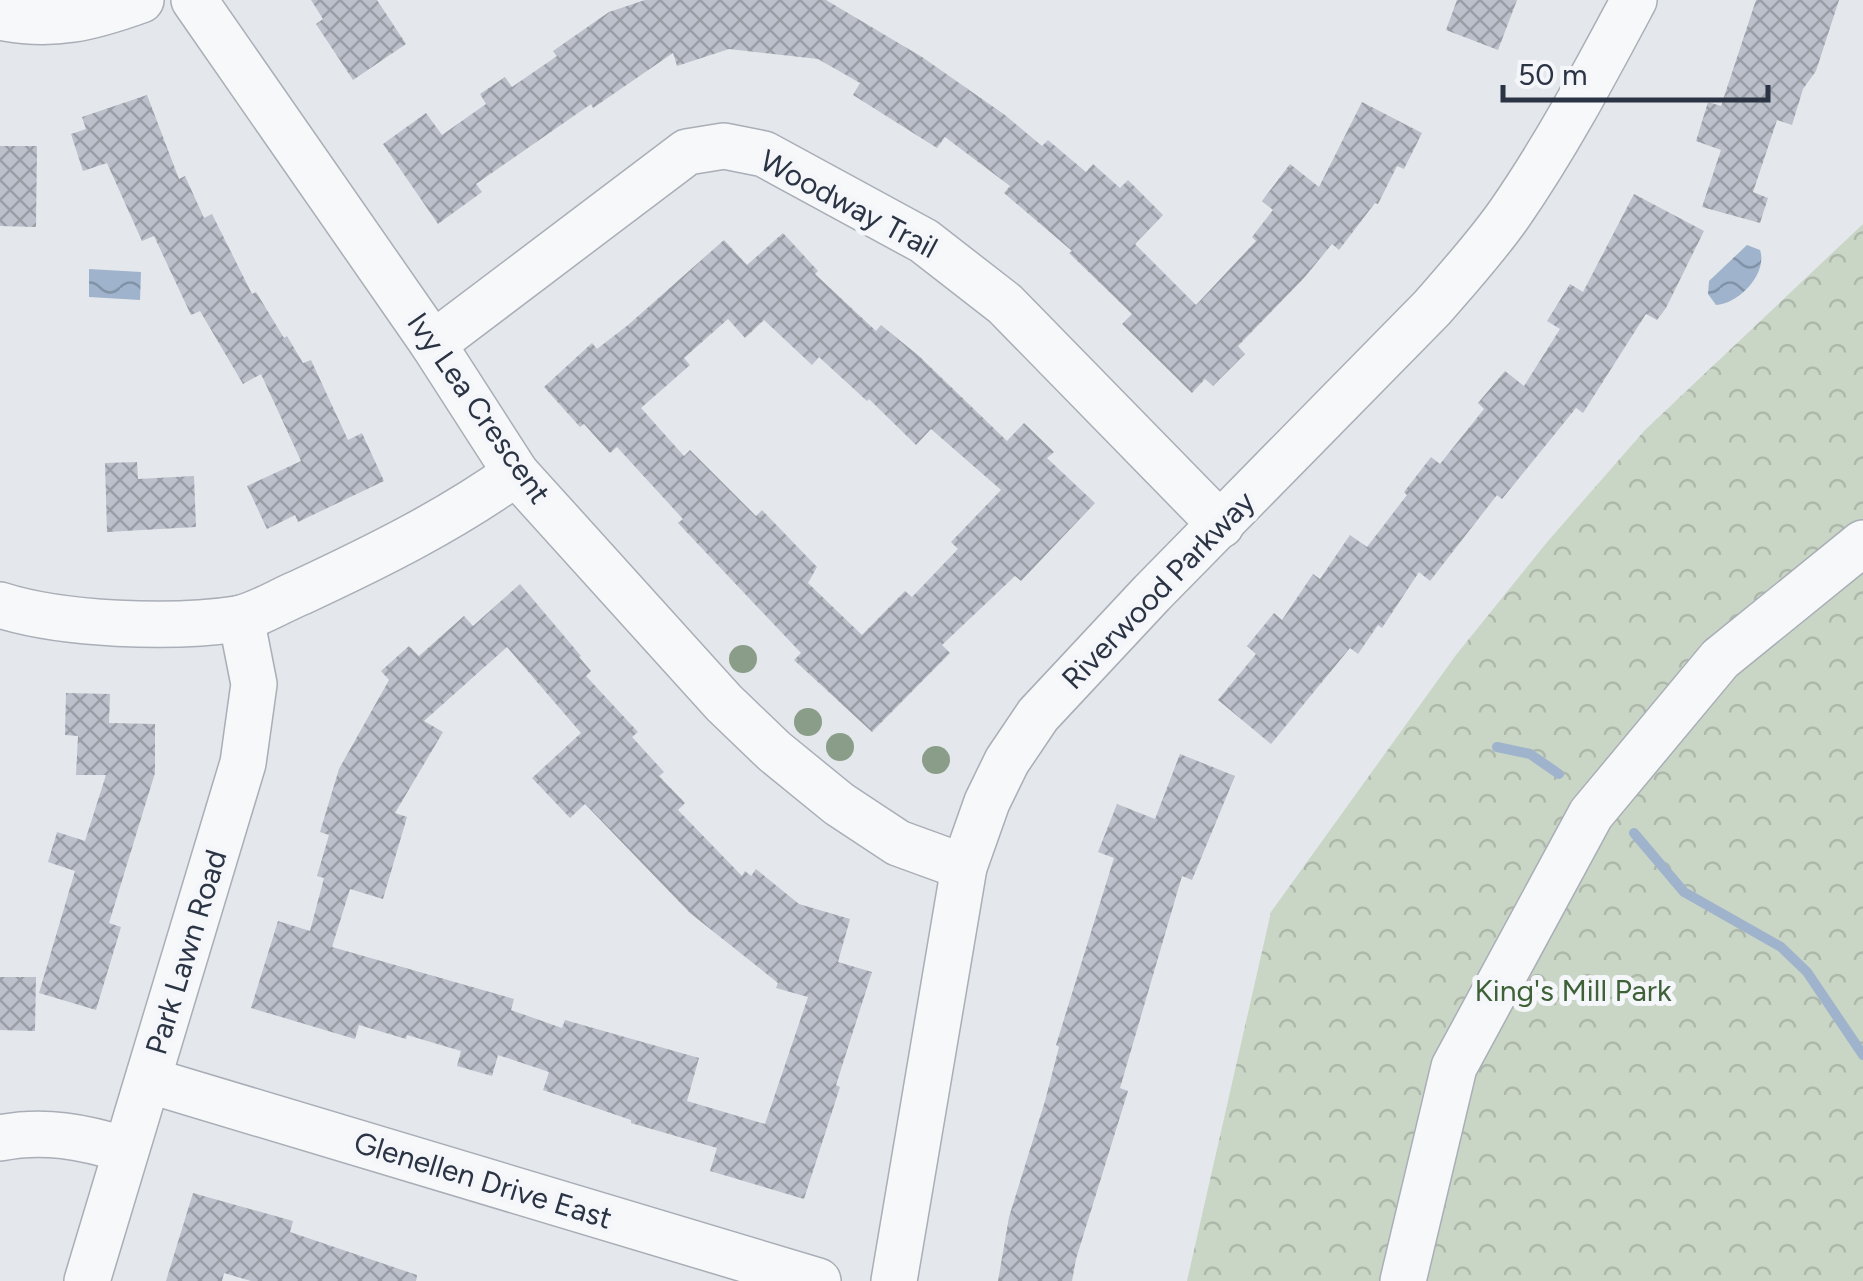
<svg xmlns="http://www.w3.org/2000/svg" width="1863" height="1281" viewBox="0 0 1863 1281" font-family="Figtree,sans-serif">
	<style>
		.forest { fill: url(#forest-crowns) }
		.water { fill: url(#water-waves) }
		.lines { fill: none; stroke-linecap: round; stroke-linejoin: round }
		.stream { stroke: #9fb4cc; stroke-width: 10 }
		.building { fill: url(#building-cross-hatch); fill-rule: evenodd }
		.minor-casing { stroke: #a9aeb7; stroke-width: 48 }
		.minor { stroke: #f7f8fa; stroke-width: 45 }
		.tree { fill: #899d89 }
		.labels { text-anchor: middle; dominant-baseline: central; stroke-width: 10; stroke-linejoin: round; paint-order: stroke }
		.street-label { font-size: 30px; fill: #2b3445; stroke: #f4f6f9 }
		.park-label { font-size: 30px; fill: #3f6138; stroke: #f4f6f9 }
	</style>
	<defs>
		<pattern id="forest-crowns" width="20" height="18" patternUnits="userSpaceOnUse" patternTransform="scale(2.5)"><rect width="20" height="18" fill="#c9d6c5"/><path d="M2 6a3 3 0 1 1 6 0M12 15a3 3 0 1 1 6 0" fill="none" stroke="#adb8ab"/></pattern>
		<pattern id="water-waves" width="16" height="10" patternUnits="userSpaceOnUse" patternTransform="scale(2.5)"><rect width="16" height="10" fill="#9fb4cc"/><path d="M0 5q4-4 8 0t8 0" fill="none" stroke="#8293a7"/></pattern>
		<pattern id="building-cross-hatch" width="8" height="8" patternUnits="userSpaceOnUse" patternTransform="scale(2.5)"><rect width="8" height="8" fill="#bbc0ca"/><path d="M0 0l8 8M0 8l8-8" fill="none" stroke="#989da6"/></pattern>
	</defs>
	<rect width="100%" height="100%" fill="#e4e7ec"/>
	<polygon class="forest" points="1863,224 1863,1281 1187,1281 1271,912 1456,655 1548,541 1645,430"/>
	<g class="water">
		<path d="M1747 245 1760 250C1768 273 1739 304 1716 305L1708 294 1709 281Z"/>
		<polygon points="89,269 141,272 140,300 89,297"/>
	</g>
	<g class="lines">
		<g class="stream">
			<polyline points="1497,747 1530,754 1559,774"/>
			<polyline points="1634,833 1684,892 1781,947 1807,972 1863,1055"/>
		</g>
	</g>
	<g class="building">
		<polygon points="311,0 377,0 406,44 353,80 316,24 323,19"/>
		<polygon points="645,0 826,0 922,57 1005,115 1042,146 1048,140 1086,172 1093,164 1120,188 1128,180 1163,215 1135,244 1196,305 1256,241 1252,237 1273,210 1262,201 1290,164 1319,187 1362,102 1422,133 1404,169 1397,166 1378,204 1375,203 1339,250 1332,244 1304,278 1238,346 1245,354 1213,386 1205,379 1192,393 1122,324 1132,314 1069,253 1072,251 1004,193 1010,186 945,137 937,148 853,95 860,83 818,59 729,49 677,66 673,53 593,108 591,104 476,184 482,192 438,224 383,144 426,113 442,135 486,104 480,94 505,77 512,87 557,56 553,51 609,12"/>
		<polygon points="1457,0 1517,0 1498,50 1446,30"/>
		<polygon points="1756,0 1839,0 1816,71 1803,89 1792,125 1777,120 1753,192 1768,198 1760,223 1702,207 1721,150 1696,141 1708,102 1721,106"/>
		<polygon points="147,95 179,179 185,176 204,218 212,214 252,294 256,292 284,338 287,336 303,363 311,360 348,440 362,433 384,481 298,522 295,515 267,529 247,486 301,461 261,374 243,384 200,311 191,315 154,236 142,241 107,163 83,171 71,134 86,129 82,117"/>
		<polygon points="0,146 37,146 36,227 0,226"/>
		<polygon points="1634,194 1704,231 1666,308 1657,320 1646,314 1583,413 1576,408 1502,499 1497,495 1430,581 1419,572 1382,628 1378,625 1358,654 1350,648 1271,744 1218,700 1256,654 1247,646 1274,613 1282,620 1313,574 1320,579 1350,535 1367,547 1407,495 1404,492 1431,457 1440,464 1484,409 1478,403 1505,371 1524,386 1560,329 1547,321 1570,284 1583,292"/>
		<path d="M783 233 818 271 815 274 876 331 881 325 919 356 1007 441 1024 423 1054 452 1047 458 1095 503 1021 581 1015 576 942 645 950 653 872 732 794 660 801 653 678 523 683 519 617 447 610 453 584 424 580 427 544 387 592 343 597 349 628 325 724 240 747 265ZM728 319 745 338 764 320 812 365 819 357 867 401 869 399 916 445 931 429 1001 490 951 542 958 549 912 597 905 591 862 635 808 583 817 567 762 510 756 516 690 450 684 456 641 408 690 365 684 358Z"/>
		<polygon points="137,462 138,479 194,476 196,527 107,532 105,463"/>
		<path d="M520 584 581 656 579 657 591 671 586 676 638 732 632 737 664 772 659 776 685 803 678 810 742 876 745 871 751 876 756 869 799 904 850 919 838 962 872 972 836 1085 840 1087 804 1199 710 1171 717 1148 631 1123V1120L543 1090 549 1072 498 1055 492 1076 457 1066 461 1051 407 1035 406 1039 359 1025 355 1039 251 1008 278 921 310 931 324 878 317 876 329 835 320 832 339 769 389 680 381 671 409 646 419 656 464 616 473 626ZM507 647 581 733 532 778 570 818 585 804 690 913 778 983 776 988 808 997 765 1124 687 1101 699 1058 565 1020 562 1028 511 1010 514 999 332 947 350 889 383 899 407 817 395 813 443 732 424 721Z"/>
		<polygon points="66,693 110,694 109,723 155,724 155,773 109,923 121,927 96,1010 39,993 75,871 48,862 57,832 85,841 106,775 76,775 78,736 65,735"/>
		<polygon points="1180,754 1235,776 1192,880 1182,876 1120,1088 1128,1091 1076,1259 1072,1281 998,1281 1009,1217 1045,1101 1059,1047 1056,1045 1114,858 1098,852 1117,804 1155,819"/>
		<polygon points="0,977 36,977 35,1031 0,1030"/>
		<polygon points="193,1193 293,1221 290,1232 417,1275 416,1281 251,1281 224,1273 222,1281 166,1281"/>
	</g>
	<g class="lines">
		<defs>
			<g id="minor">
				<polyline points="194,0 433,344 516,473 724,703 774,751 839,804 898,843 964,867"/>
				<path d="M0 17C53 28 91 18 141 0"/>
				<polyline points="433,344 687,152 724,146 764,154 924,241 1005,304 1221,525"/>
				<path d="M0 605C62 625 172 629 237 619 258 615 281 600 301 592 376 557 449 521 516 473"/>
				<polyline points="148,1080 818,1281"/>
				<path d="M0 1138C44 1129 84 1137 126 1150"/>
				<polyline points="87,1281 243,763 254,684 241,618"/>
				<path d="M894 1281 964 867 987 802 1007 761 1038 715 1152 593 1432 308C1459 277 1487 246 1510 213 1557 145 1595 73 1634 0"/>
				<polyline points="1403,1281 1454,1067 1591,814 1720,659 1863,543"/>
			</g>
		</defs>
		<use href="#minor" class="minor-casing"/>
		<use href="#minor" class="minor"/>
	</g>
	<g class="tree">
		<circle cx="743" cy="659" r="14"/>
		<circle cx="808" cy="722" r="14"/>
		<circle cx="840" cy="747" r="14"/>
		<circle cx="936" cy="760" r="14"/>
	</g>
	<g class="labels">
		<g class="street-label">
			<text transform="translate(849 204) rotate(28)">Woodway Trail</text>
			<text transform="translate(479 408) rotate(55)">Ivy Lea Crescent</text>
			<text transform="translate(1158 590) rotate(-46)">Riverwood Parkway</text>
			<text transform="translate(186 952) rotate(-73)">Park Lawn Road</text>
			<text transform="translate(483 1180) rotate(17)">Glenellen Drive East</text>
		</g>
		<g class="park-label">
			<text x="1573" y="990">King's Mill Park</text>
		</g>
	</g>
	<path d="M1503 85v15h265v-15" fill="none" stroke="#2b3445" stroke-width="5"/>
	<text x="1518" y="85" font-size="30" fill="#2b3445" stroke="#f4f6f9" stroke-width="8" paint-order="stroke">50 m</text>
</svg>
